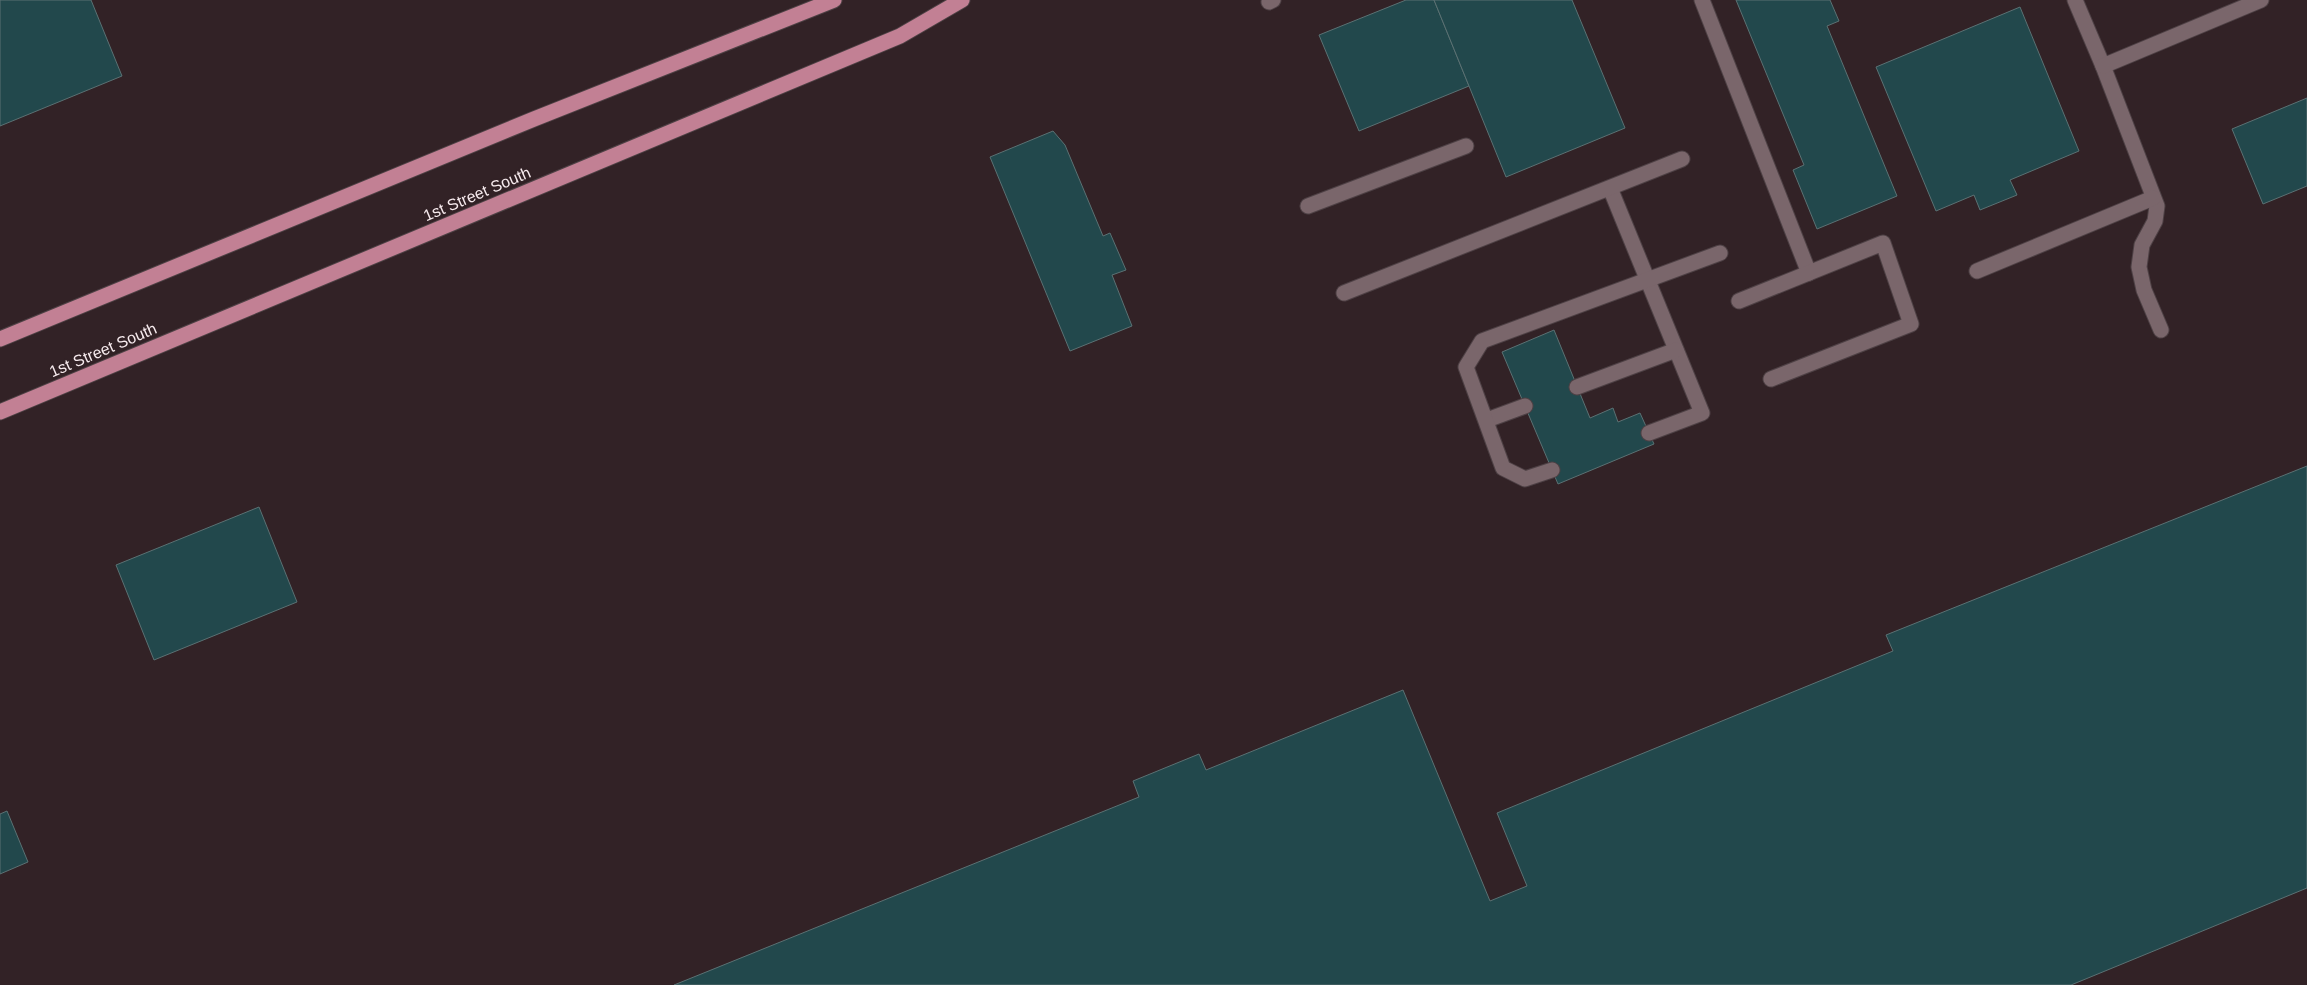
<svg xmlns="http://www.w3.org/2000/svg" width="2307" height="985" viewBox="0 0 2307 985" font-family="Arial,sans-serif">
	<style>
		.building { fill: #22484c; stroke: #5b7173 }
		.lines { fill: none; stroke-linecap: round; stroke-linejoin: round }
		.lane-casing { stroke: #4e4145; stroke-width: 17 }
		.primary-casing { stroke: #4e4145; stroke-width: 17 }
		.lane { stroke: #7a666b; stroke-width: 15 }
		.primary { stroke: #c28094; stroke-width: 15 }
		.labels { text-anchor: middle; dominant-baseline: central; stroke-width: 4; stroke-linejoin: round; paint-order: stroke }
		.street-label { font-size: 16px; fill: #f7ebee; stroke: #322226 }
	</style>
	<rect width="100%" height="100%" fill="#322226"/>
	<g class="building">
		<polygon points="0,0 91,0 122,76 0,126"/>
		<polygon points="1406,0 1434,0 1469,86 1359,131 1319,35"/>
		<polygon points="1434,0 1572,0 1625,128 1506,177"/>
		<polygon points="1736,0 1830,0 1839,21 1827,26 1897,196 1817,229 1793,170 1804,165"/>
		<polygon points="2020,7 2079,151 2010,180 2017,195 1980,210 1974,195 1936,211 1876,67"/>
		<polygon points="2307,98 2307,186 2263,204 2232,129"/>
		<polygon points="1053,131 1065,145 1103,236 1110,233 1126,270 1112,275 1132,326 1070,351 990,157"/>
		<polygon points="1554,330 1590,418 1613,408 1618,422 1640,413 1654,444 1558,484 1502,352"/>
		<polygon points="2307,466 2307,888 2071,985 674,985 1139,797 1133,781 1199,754 1206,770 1403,690 1490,901 1527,886 1497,813 1893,651 1886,635"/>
		<polygon points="259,507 297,602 154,660 116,565"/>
		<polygon points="7,811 28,862 0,874 0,814"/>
	</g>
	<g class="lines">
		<defs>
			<g id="lane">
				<polyline points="1702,0 1809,273"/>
				<polyline points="2075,0 2103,66 2157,206 2155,221 2142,245 2139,267 2144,290 2161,330"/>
				<polyline points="1269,2 1273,0"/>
				<polyline points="2103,66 2261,0"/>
				<polyline points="1610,188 1702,413 1649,433"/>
				<polyline points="1308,206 1466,146"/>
				<polyline points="1977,271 2153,198"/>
				<polyline points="1344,293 1682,159"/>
				<polyline points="1739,301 1883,243 1911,324 1771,379"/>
				<polyline points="1577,387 1676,350"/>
				<polyline points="1487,420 1525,406"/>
				<polyline points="1552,470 1525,479 1503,468 1466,367 1482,341 1720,253"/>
			</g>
			<g id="primary">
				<polyline points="0,339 534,119 834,0"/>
				<polyline points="0,412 900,36 962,0"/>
			</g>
		</defs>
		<use href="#lane" class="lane-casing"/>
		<use href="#primary" class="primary-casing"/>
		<use href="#lane" class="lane"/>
		<use href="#primary" class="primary"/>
	</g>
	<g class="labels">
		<g class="street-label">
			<text transform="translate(477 194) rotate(-23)">1st Street South</text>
			<text transform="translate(103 350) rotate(-23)">1st Street South</text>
		</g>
	</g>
</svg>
